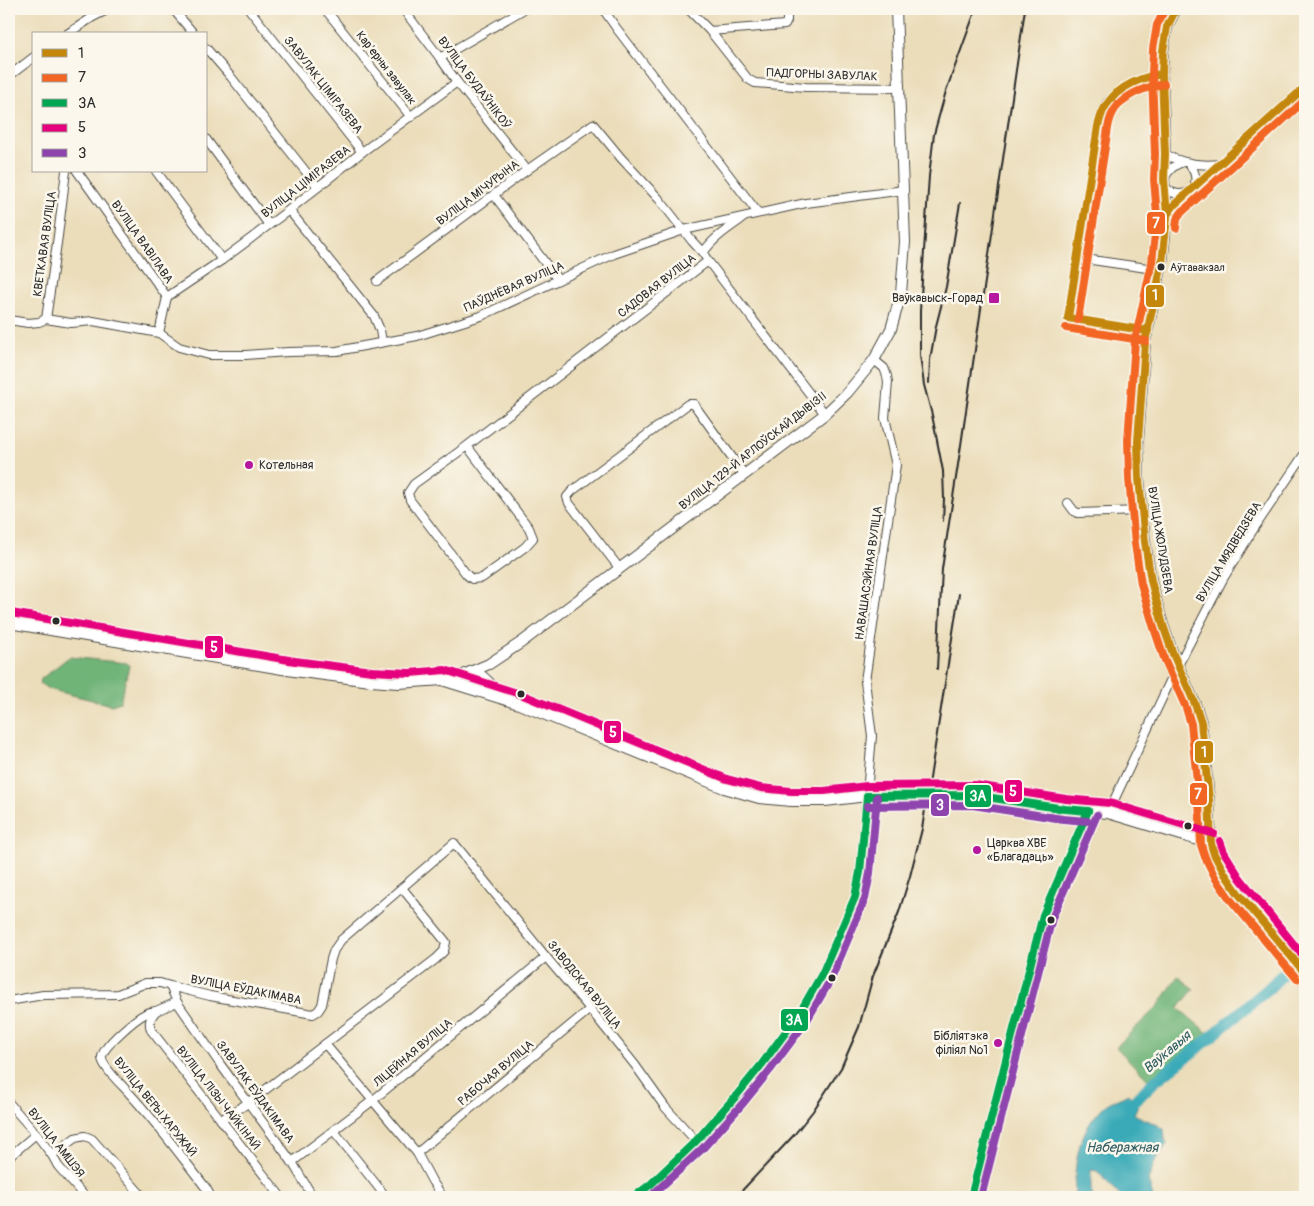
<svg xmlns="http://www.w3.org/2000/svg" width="1314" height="1206" viewBox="0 0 1314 1206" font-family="Pangolin,sans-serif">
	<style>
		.forest { fill: #70b478; stroke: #4e7052 }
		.water { fill: #3aaab8; stroke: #326a72 }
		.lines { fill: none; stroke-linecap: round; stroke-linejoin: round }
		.river { stroke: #3aaab8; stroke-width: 12 }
		.minor-casing { stroke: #484640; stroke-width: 10 }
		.major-casing { stroke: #484640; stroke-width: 12 }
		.minor { stroke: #fff; stroke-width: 8 }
		.major { stroke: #fff; stroke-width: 10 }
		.rail { stroke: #2b2b2b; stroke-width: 2 }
		.bus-1-casing { stroke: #fbf7ec; stroke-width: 11 }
		.bus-2-casing { stroke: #fbf7ec; stroke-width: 11 }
		.bus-3-casing { stroke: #fbf7ec; stroke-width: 11 }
		.bus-4-casing { stroke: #fbf7ec; stroke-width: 11 }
		.bus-5-casing { stroke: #fbf7ec; stroke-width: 11 }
		.bus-1 { stroke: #c4870b; stroke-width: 8 }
		.bus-2 { stroke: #f26522; stroke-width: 8 }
		.bus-3 { stroke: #00a651; stroke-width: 8 }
		.bus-4 { stroke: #e5007d; stroke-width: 8 }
		.bus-5 { stroke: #8e44ad; stroke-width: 8 }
		.bus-dot { fill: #2b2b2b; stroke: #fbf7ec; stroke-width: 2 }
		.poi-dot { fill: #b5179e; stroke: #fbf7ec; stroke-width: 2 }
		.labels { text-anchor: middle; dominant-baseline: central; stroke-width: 5; stroke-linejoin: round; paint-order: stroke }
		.bus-label { font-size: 11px; fill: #2b2b2b; stroke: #fbf7ec; text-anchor: start }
		.street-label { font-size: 12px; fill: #2b2b2b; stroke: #fbf7ec }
		.poi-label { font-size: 12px; fill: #2b2b2b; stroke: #fbf7ec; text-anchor: end }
		.water-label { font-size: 14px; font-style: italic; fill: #315e63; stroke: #fbf7ec }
		.line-badge { stroke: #fbf7ec; stroke-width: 2 }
		.badge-label { font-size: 14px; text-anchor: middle; font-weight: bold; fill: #fff }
	</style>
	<rect width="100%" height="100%" fill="#fbf7ec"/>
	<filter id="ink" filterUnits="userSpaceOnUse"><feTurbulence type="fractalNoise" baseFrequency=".02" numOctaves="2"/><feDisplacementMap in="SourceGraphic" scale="10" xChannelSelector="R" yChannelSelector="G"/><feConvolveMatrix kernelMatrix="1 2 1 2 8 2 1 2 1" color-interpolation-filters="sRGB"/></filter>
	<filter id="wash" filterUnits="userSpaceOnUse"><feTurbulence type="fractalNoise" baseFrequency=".0096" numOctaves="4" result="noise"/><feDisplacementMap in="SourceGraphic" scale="20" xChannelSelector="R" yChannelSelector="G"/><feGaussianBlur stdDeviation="1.12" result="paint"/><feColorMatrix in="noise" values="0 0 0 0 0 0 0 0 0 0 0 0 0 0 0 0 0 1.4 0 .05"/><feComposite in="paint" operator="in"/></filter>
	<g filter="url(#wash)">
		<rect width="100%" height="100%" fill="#ebddba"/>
		<g class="forest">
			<polygon points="69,657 127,663 129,666 120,702 112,705 48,689 40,683 41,679"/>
			<polygon points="1178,976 1194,989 1178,1008 1209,1034 1150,1082 1116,1047 1159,1005"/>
		</g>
		<path class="water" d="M1128 1094 1138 1105 1134 1114C1144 1120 1155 1122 1164 1129L1165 1140 1167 1144 1156 1159 1148 1180 1153 1197H1121L1097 1171 1091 1170V1190L1093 1197H1075C1074 1168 1076 1139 1096 1115 1099 1112 1103 1106 1107 1104 1113 1100 1122 1098 1128 1094Z"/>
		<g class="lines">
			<polyline class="river" points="1122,1113 1155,1081 1199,1047 1268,989 1305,952"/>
		</g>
	</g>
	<g filter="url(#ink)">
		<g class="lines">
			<defs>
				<g id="minor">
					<polyline points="173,9 194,34"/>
					<polyline points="249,9 362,152"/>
					<polyline points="325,9 411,117"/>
					<polyline points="403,9 440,58 457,82 527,170"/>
					<polyline points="603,9 617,29 758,213"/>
					<polyline points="688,9 710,31 748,79 755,83 806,87 900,88"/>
					<polyline points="710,31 785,25 787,21 787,9"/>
					<polyline points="67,34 93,17 109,9"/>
					<polyline points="206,48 231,77 318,187"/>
					<polyline points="440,58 524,9"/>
					<polyline points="9,76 34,57"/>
					<polyline points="206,139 269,225"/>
					<path d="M1165 154C1182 164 1201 166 1220 164"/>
					<polyline points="77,171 167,297 159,333"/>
					<polyline points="156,171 222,260"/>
					<path d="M1165 178C1168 170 1174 165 1183 162"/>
					<path d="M1164 185C1178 206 1210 187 1188 163"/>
					<polyline points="494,195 558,280"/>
					<polyline points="289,210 374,316 380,330 382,342"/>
					<polyline points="1167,215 1174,205 1305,87"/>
					<path d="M703 253C713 238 729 228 743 218"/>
					<path d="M1161 270 1078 258 1098 126C1100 118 1102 110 1107 103 1118 88 1144 76 1162 74"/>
					<polyline points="377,281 527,170 593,124 621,158 659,199 692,241 703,253 708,261"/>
					<polyline points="167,297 222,260 289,210 362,152 457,82"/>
					<polyline points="46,319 58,236 66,171"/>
					<polyline points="9,320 28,323 39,322 46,319 71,323 93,321 159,333 179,347 209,355 246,355 288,352 337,351 417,336 481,316 614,254 684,230 806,203 904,190"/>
					<polyline points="467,446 414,484 408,493 410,500 467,575 472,579 482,578 525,547 533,538 529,528 467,446 708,261 825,414"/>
					<polyline points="1068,503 1074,511 1078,513 1142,511"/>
					<polyline points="620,569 569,503 567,497 572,491 688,404 694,404 698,410 744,474"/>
					<polyline points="1108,813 1173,675 1223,579 1253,530 1305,453"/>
					<polyline points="9,1001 43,995 118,994 146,983 160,983 170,986"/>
					<path d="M177 1002C170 1005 163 1008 156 1011 152 1012 148 1012 145 1014 135 1019 103 1046 102 1057 101 1066 123 1086 129 1093 157 1123 181 1156 206 1188L211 1197"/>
					<path d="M156 1011C151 1017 148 1021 151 1030L281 1197"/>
					<polyline points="325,1044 417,1153 432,1181 443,1197"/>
					<polyline points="9,1103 36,1134 52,1155 58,1166 85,1197"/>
					<polyline points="221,1120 248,1103 436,959 444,951 446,942 402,888"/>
					<polyline points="334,1131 386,1197"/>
					<polyline points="417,1153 590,1009"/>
					<polyline points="52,1155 75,1138 85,1136 92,1139 143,1197"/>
					<polyline points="9,1157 36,1134"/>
					<polyline points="292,1162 372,1101 546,957"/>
					<polyline points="313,1197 292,1162 220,1064 177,1002 170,986 210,996 313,1014 318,1011 322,1005 331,959 334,950 341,940 454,843 546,957 590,1009 635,1065 665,1107 696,1141"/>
					<polyline points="634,1197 651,1184 696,1141 736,1096 762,1064 799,1014 822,974 855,897 860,872 872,736 865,681 896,465 885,418 888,382 887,376 884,368 874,360"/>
					<polyline points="971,1197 1043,915 1088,811"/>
				</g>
				<g id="major">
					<path d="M1176 9 1167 27 1163 51 1162 74 1165 154 1164 179 1167 215 1162 264 1145 342 1138 441 1139 478 1145 542 1151 581 1163 625 1173 654 1195 704 1201 722 1209 799 1211 844C1218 871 1242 898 1260 919 1276 936 1290 955 1305 973"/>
					<polyline points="9,623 294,671 371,681 398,683 443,680 463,675 489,664 522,642 825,414 847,393 874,360 891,329 901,294 905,242 896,9"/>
					<path d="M475 671C488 679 492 687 503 697"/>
					<polyline points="445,681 519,704 724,788 759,798 791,801 825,801 867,796 973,795 1065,809 1108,813 1211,844"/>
				</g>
			</defs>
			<use href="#minor" class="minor-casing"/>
			<use href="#major" class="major-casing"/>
			<use href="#minor" class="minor"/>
			<use href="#major" class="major"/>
			<g class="rail">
				<polyline points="929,383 930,360 936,326 946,287 960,203"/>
				<polyline points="943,521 944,499 943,471 932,415 924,385 920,355 920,311 929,176 934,134 946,91 976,9"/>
				<polyline points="937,669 942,569 961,445 1025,9"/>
				<polyline points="736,1197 794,1135 813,1111 841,1068 859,1027 873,976 899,912 910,876 922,829 959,594"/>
			</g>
			<defs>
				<g id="bus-1">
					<polyline points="1176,9 1167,27 1163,51 1162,74 1165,154 1164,179 1167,215 1162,264 1145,342 1138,441 1139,478 1145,542 1151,581 1163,625 1173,654 1195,704 1201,722 1209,799 1211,844 1214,854 1225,874 1238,893 1305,973"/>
					<polyline points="1166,227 1167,215 1174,205 1305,87"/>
					<path d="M1068 318 1098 126C1100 118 1102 110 1107 104 1119 86 1142 77 1162 74"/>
					<polyline points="1068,318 1148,331"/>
				</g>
				<g id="bus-2">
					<polyline points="1165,9 1157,25 1153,49 1152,74 1155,154 1154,180 1157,215 1152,262 1135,341 1128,440 1129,479 1135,544 1141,584 1154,628 1164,658 1186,708 1191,724 1199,800 1201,845 1205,857 1216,879 1230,899 1297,979"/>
					<polyline points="1176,228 1177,219 1182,212 1305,100"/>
					<path d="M1078 320 1108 128C1109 122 1111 115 1115 109 1126 94 1146 87 1164 84"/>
					<polyline points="1066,328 1146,341"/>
				</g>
				<g id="bus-3">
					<polyline points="867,796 973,795 1065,809 1088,811"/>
					<polyline points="634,1197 651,1184 696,1141 736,1096 762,1064 799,1014 822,974 855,897 860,872 867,796"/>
					<polyline points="971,1197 1043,915 1088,811"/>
				</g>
				<g id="bus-4">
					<polyline points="11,613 295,661 372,671 410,673 445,670 523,695 727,779 761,788 791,791 824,791 867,786 975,785 1066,799 1110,803 1214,834"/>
					<polyline points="1220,841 1224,852 1240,878 1305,958"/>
				</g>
				<g id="bus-5">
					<polyline points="867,806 972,805 1063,819 1087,821"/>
					<polyline points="650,1197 703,1148 744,1102 770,1070 807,1020 831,979 865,899 870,873 877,797"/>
					<polyline points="981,1197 1052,918 1097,815"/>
				</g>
			</defs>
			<use href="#bus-1" class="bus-1-casing"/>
			<use href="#bus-2" class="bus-2-casing"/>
			<use href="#bus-3" class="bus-3-casing"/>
			<use href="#bus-4" class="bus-4-casing"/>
			<use href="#bus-5" class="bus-5-casing"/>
			<use href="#bus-1" class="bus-1"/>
			<use href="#bus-2" class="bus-2"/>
			<use href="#bus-3" class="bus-3"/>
			<use href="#bus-4" class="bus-4"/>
			<use href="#bus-5" class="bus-5"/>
		</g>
	</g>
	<g class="bus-dot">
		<circle cx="1161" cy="267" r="4.5"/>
		<circle cx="56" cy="621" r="4.5"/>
		<circle cx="521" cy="694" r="4.5"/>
		<circle cx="1188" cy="826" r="4.5"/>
		<circle cx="1051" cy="920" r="4.5"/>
		<circle cx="832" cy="978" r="4.5"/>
	</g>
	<g class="poi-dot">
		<rect x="988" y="292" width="12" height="12" rx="2.5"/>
		<circle cx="249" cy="465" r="5"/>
		<circle cx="977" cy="850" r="5"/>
		<circle cx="998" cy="1043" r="5"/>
	</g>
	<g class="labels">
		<g class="bus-label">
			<text x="1170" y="267">Аўтавакзал</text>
		</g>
		<g class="street-label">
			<text transform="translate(386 68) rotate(52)">Карʼерны завулак</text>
			<text transform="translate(822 75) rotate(2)">ПАДГОРНЫ ЗАВУЛАК</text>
			<text transform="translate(474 83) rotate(53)">ВУЛІЦА БУДАЎНІКОЎ</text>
			<text transform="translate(323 85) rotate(52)">ЗАВУЛАК ЦІМІРАЗЕВА</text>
			<text transform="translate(306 182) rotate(-38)">ВУЛІЦА ЦІМІРАЗЕВА</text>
			<text transform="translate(478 193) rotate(-37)">ВУЛІЦА МІЧУРЫНА</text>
			<text transform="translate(142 242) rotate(55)">ВУЛІЦА ВАВІЛАВА</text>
			<text transform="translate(45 244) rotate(-82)">КВЕТКАВАЯ ВУЛІЦА</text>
			<text transform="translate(657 286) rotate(-38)">САДОВАЯ ВУЛІЦА</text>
			<text transform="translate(514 287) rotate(-24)">ПАЎДНЁВАЯ ВУЛІЦА</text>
			<text transform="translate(753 451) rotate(-38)">ВУЛІЦА 129-Й АРЛОЎСКАЙ ДЫВІЗІІ</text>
			<text transform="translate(1160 540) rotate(81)">ВУЛІЦА ЖОЛУДЗЕВА</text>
			<text transform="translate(1229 552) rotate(-59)">ВУЛІЦА МЯДВЕДЗЕВА</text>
			<text transform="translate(869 573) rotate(-82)">НАВАШАСЭЙНАЯ ВУЛІЦА</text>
			<text transform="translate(584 985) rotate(51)">ЗАВОДСКАЯ ВУЛІЦА</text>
			<text transform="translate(246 990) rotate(11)">ВУЛІЦА ЕЎДАКІМАВА</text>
			<text transform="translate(413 1053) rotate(-40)">ЛІЦЕЙНАЯ ВУЛІЦА</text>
			<text transform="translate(496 1073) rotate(-40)">РАБОЧАЯ ВУЛІЦА</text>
			<text transform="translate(255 1092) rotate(54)">ЗАВУЛАК ЕЎДАКІМАВА</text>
			<text transform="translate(218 1098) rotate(52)">ВУЛІЦА ЛІЗЫ ЧАЙКІНАЙ</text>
			<text transform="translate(155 1107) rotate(51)">ВУЛІЦА ВЕРЫ ХАРУЖАЙ</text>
			<text transform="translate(56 1143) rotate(52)">ВУЛІЦА АМШЭЯ</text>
		</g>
		<g class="poi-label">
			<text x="983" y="298">Ваўкавыск-Горад</text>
			<text x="259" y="465" text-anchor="start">Котельная</text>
			<text x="987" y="843" text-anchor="start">Царква ХВЕ<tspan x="987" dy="14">«Благадаць»</tspan></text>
			<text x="988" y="1036">Бібліятэка<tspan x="988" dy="14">філіял №1</tspan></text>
		</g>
		<g class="water-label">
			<text transform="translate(1167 1052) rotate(-40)">Ваўкавыя</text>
			<text x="1122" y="1147">Наберажная</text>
		</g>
	</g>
	<g class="line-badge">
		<rect x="1146" y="211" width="20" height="24" rx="5" fill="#f26522"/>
		<rect x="1145" y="284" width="20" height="24" rx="5" fill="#c4870b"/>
		<rect x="204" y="635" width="20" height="24" rx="5" fill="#e5007d"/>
		<rect x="603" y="720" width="19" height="24" rx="5" fill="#e5007d"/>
		<rect x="1194" y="740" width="20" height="24" rx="5" fill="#c4870b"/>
		<rect x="1004" y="779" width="19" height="24" rx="5" fill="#e5007d"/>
		<rect x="1189" y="782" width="19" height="24" rx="5" fill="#f26522"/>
		<rect x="964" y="784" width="28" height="24" rx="5" fill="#00a651"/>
		<rect x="930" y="793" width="20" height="24" rx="5" fill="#8e44ad"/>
		<rect x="780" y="1008" width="29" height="24" rx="5" fill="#00a651"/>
	</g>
	<g class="badge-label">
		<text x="1156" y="228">7</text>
		<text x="1155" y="300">1</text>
		<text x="214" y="652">5</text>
		<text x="613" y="737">5</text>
		<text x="1204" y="757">1</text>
		<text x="1013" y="796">5</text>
		<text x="1198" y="799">7</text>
		<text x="978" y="801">3А</text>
		<text x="940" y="810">3</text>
		<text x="794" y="1025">3А</text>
	</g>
	<rect width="1314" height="1206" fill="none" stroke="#fbf7ec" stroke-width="30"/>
	<rect x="32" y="32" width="175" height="140" fill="#fbf7ec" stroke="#a8a59f"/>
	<rect x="42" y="49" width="25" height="8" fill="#c4870b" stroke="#a8a59f"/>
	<text x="78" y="58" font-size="15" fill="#2b2b2b">1</text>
	<rect x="42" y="74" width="25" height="8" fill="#f26522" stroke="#a8a59f"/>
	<text x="78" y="82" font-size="15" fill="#2b2b2b">7</text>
	<rect x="42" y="99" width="25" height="8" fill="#00a651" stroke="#a8a59f"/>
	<text x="78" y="108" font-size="15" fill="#2b2b2b">3А</text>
	<rect x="42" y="124" width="25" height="8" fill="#e5007d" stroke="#a8a59f"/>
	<text x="78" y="132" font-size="15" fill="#2b2b2b">5</text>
	<rect x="42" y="149" width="25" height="8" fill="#8e44ad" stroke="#a8a59f"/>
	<text x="78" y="158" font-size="15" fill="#2b2b2b">3</text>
</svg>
